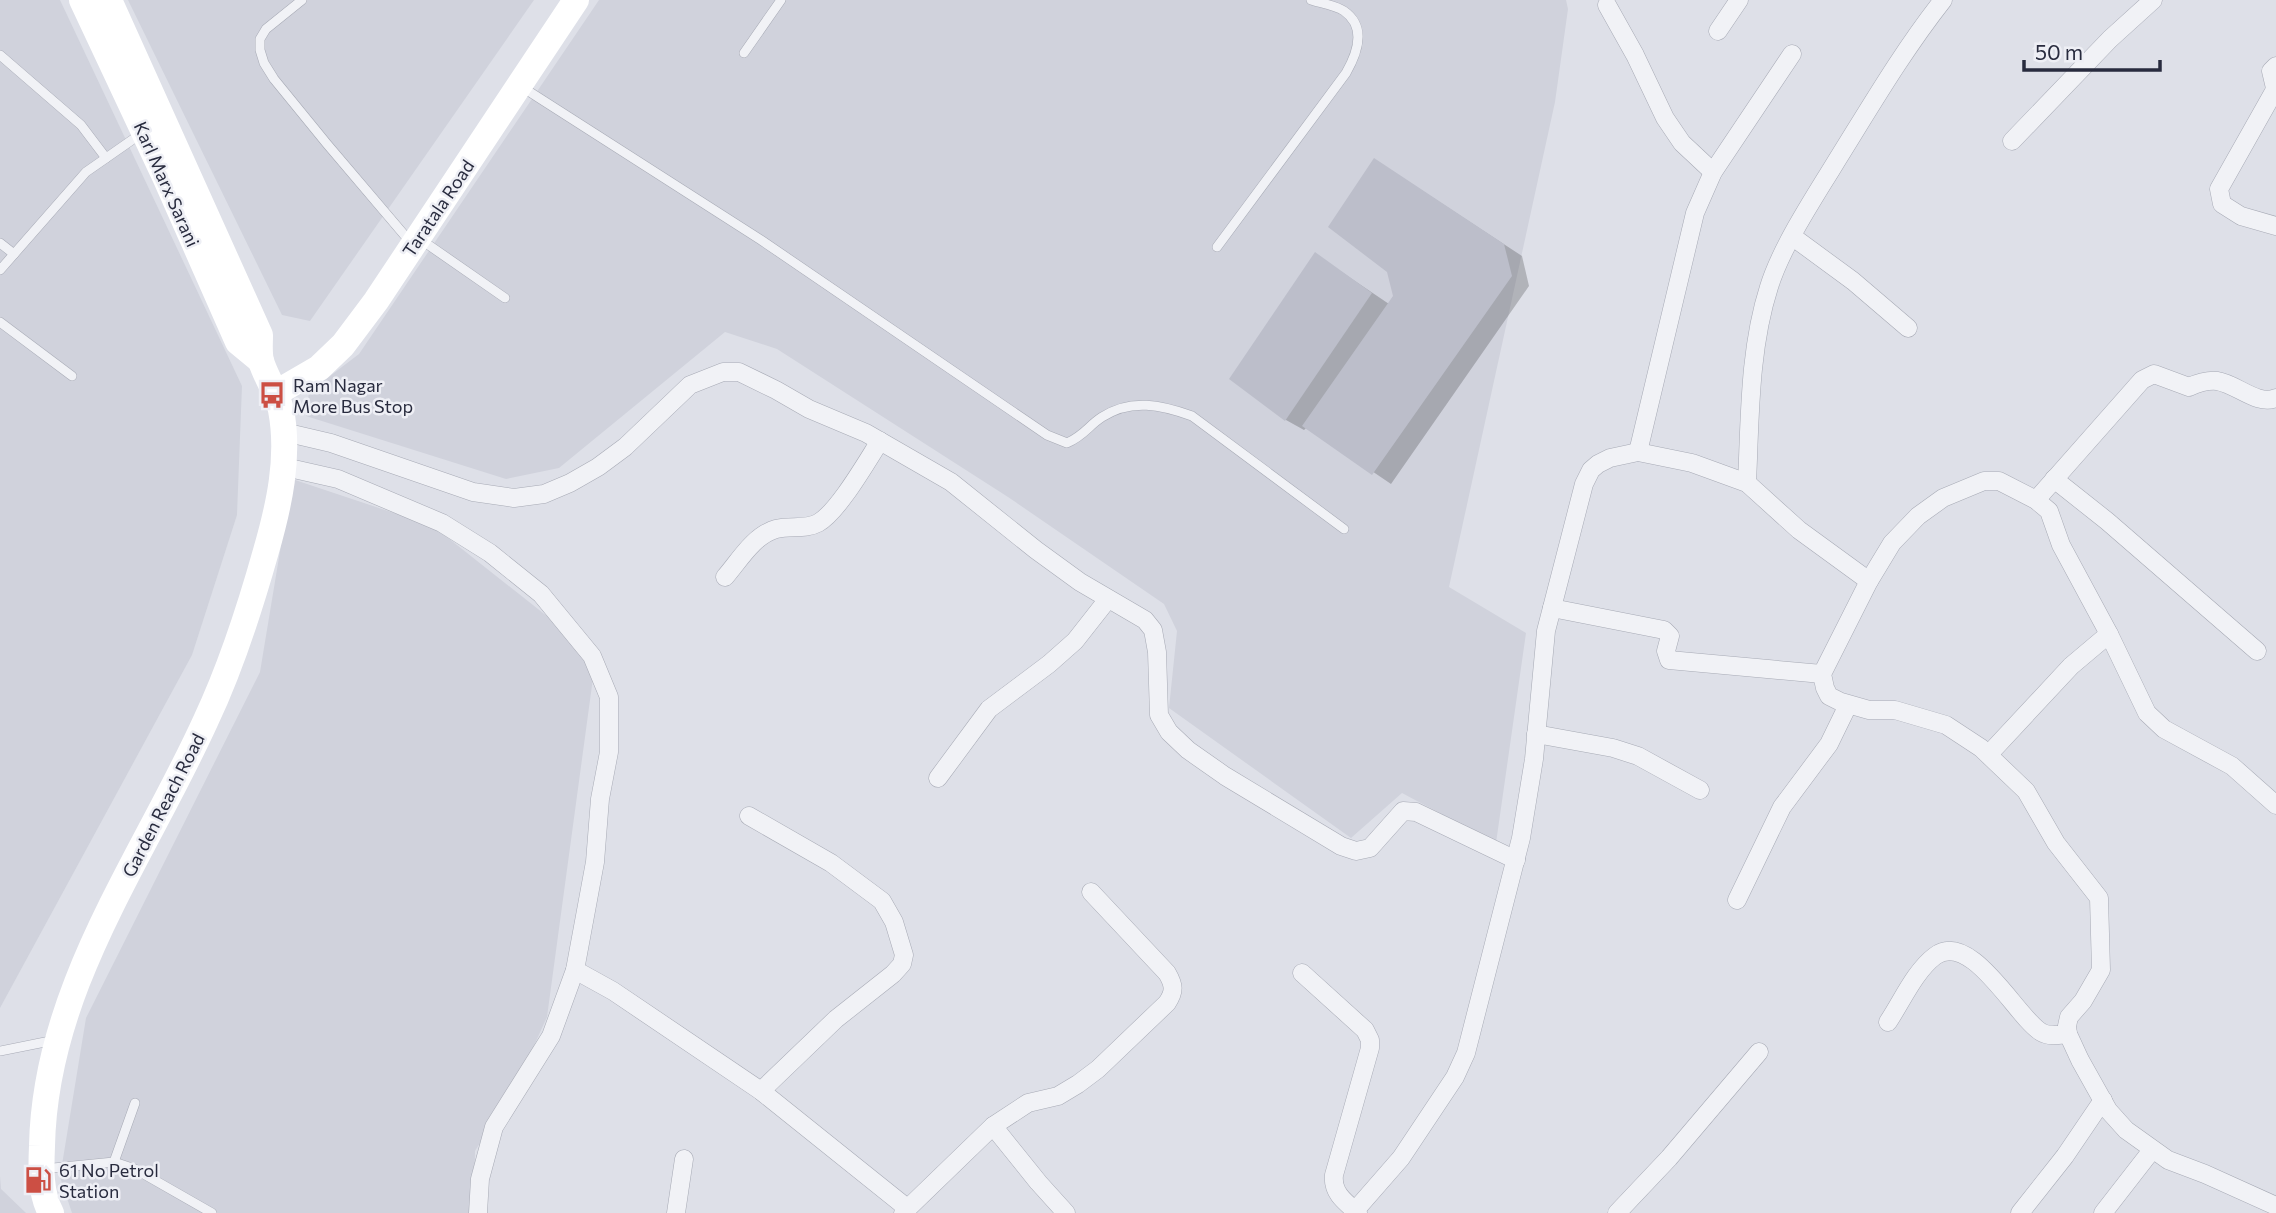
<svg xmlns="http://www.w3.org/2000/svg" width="2276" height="1213" viewBox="0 0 2276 1213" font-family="Commissioner,sans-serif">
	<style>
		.built { fill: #d0d2dc }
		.shadow { fill: #0003 }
		.building { fill: #bcbeca }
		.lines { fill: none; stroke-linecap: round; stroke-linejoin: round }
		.lane-casing { stroke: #a7aab5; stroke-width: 10 }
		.street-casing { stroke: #a7aab5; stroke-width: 19 }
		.lane { stroke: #f1f2f6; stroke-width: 9 }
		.street { stroke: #f1f2f6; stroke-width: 18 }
		.secondary { stroke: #fff; stroke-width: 26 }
		.labels { text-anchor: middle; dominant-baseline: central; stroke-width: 5; stroke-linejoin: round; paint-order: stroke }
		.street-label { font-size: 18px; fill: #282b3e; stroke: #eeeff5 }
		.poi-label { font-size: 18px; fill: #282b3e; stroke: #eeeff5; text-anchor: start }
	</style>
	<rect width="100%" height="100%" fill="#dee0e8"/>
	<g class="built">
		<polygon points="0,0 60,0 242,386 237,515 192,655 0,1008"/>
		<polygon points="128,0 534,0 310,321 282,315"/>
		<polygon points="599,0 1566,0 1568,9 1555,102 1449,587 1526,633 1496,843 1402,793 1351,838 1169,708 1177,631 1164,604 1008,497 777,349 725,332 559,468 506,479 306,416 309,392 359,354"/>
		<polygon points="292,479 433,526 572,636 593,678 547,1017 517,1083 475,1151 474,1213 72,1213 60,1177 86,1018 260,672"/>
		<polygon points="0,1176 1,1189 26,1213 0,1213"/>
	</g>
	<polygon class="shadow" points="1392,171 1522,256 1529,286 1391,484 1307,427 1304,430 1286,420 1232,378 1315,254 1389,304 1394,296 1389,271"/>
	<g class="building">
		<polygon points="1374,158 1504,244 1512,276 1372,475 1302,426 1393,296 1387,272 1328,227"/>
		<polygon points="1315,252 1372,293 1285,421 1229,379"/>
	</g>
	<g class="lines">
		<defs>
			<g id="lane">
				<polyline points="302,0 266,29 260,39 260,50 264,63 274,79 327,144 412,244"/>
				<polyline points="744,53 781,0"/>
				<polyline points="0,55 81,125 106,158"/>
				<path d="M522 87 761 240 1047 435 1067 443C1085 435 1088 426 1102 417 1131 398 1162 405 1192 416L1344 529"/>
				<polyline points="420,239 505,298"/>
				<polyline points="0,243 14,254"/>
				<path d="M1217 247 1346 73C1357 54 1367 27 1344 11 1335 5 1320 3 1311 0"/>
				<polyline points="0,270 86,172 142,133"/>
				<polyline points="0,322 72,376"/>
				<polyline points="0,1051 55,1040"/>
				<polyline points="114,1162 135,1103"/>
				<polyline points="43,1169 114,1162 135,1169 212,1213"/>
			</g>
			<g id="street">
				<polyline points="1607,5 1635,55 1665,118 1682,143 1713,172"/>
				<polyline points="1718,31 1739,0"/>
				<polyline points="2275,88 2271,71 2276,66"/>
				<polyline points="2276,88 2219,189 2222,204 2241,216 2276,226"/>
				<polyline points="2012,141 2110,39 2153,0"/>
				<polyline points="1793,237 1853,281 1908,328"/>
				<polyline points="284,432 331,443 473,492 514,498 544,494 570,483 598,467 625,447 690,385 723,372 739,372 776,390 809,409 866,433 951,482 1036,550 1080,582 1145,620 1153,630 1157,652 1159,715 1169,732 1188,750 1225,776 1341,846 1356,851 1370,848 1403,811 1416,812 1516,860"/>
				<polyline points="1638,452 1695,213 1713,172 1792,54"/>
				<polyline points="285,467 338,479 442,523 490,553 541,594 592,656 609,697 609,752 600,799 595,862 575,970 551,1036 494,1127 480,1179 478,1213"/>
				<polyline points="2054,479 2107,521 2257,651"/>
				<path d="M1747 483C1750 419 1749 349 1769 287 1781 248 1812 201 1834 165 1869 109 1902 52 1943 0"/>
				<path d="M2036 500 2142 380 2154 374 2189 387C2198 383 2207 380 2217 381 2237 384 2257 406 2276 398"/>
				<path d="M725 577C739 561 754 535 776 529 790 525 805 530 818 523 838 512 867 461 880 441"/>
				<polyline points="1552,608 1664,630 1670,636 1666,651 1669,660 1822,674"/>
				<polyline points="1536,734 1613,748 1638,756 1700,790"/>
				<polyline points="1989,754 2071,666 2109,634"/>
				<polyline points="938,778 989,709 1049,664 1075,641 1108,599"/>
				<polyline points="2276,805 2232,766 2164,729 2147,713 2109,634 2061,545 2049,511 2036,500 1999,481 1984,481 1943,498 1918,516 1892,543 1869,581 1822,674 1825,688 1829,696 1841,702 1869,710 1895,710 1946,725 1981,748 2026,791 2056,843 2099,898 2101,970 2083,1001 2069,1017 2067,1026 2068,1034 2080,1060 2108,1110 2126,1130 2168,1160 2205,1174 2276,1206"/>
				<polyline points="749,816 831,863 882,901 894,922 904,955 902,964 893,974 836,1019 761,1091"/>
				<polyline points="1737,900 1782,807 1829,744 1848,705"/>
				<polyline points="575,970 613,991 761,1091 907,1208"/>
				<path d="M1302 973 1365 1030 1370 1040V1048L1334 1175C1332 1193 1345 1202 1358 1213"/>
				<path d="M1888 1022C1902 1001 1915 971 1935 956 1971 929 2017 1018 2041 1032 2049 1037 2059 1035 2068 1034"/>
				<polyline points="993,1126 1038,1182 1066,1213"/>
				<polyline points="676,1213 684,1159"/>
				<path d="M903 1213 993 1126 1028 1103 1058 1096 1078 1084 1098 1069 1167 1003C1175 991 1174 985 1167 973L1091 892"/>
				<polyline points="1353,1213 1401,1158 1455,1077 1466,1053 1521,838 1534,759 1546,631 1584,484 1591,470 1598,464 1610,458 1638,452 1692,463 1747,483 1799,530 1869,581"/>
				<polyline points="1617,1213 1669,1158 1759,1052"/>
				<polyline points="2020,1213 2065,1156 2103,1100"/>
				<polyline points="2103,1213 2152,1150"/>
			</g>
		</defs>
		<use href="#lane" class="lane-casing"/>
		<use href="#street" class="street-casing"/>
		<use href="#lane" class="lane"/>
		<use href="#street" class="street"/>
		<g class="secondary">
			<polyline points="82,0 166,179 238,342 261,361"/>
			<polyline points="276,393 319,368 343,345 376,301 576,0"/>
			<path d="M51 1213C40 1193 41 1168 42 1146 45 988 143 859 206 720 231 667 250 608 266 551 279 506 290 457 281 410 277 392 266 378 261 361 259 353 260 343 260 335L109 0"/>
		</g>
	</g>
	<defs>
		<symbol id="bus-bare" viewBox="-9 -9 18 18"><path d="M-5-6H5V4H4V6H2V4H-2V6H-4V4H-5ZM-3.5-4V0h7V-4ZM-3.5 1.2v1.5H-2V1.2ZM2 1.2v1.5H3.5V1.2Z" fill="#cc4f44" stroke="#eeeff5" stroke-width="2.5" paint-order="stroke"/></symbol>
		<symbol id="fuel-bare" viewBox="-9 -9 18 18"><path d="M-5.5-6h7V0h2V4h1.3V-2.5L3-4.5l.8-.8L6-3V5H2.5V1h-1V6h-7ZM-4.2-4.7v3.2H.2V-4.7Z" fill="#cc4f44" stroke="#eeeff5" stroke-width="2.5" paint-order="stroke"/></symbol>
	</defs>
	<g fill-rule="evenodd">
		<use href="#bus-bare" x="253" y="376" width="38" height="38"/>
		<use href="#fuel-bare" x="19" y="1161" width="38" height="38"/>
	</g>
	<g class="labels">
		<g class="street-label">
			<text transform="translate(167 184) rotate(66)">Karl Marx Sarani</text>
			<text transform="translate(438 208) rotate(-56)">Taratala Road</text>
			<text transform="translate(163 805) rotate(-63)">Garden Reach Road</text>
		</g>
		<g class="poi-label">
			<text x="293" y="385">Ram Nagar<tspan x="293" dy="21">More Bus Stop</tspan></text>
			<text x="59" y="1170">61 No Petrol<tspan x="59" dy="21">Station</tspan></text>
		</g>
	</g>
	<path d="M2024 60v10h136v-10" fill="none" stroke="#282b3e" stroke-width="3.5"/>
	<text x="2035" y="60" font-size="21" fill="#282b3e" stroke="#eeeff5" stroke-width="5" paint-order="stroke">50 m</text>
</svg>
